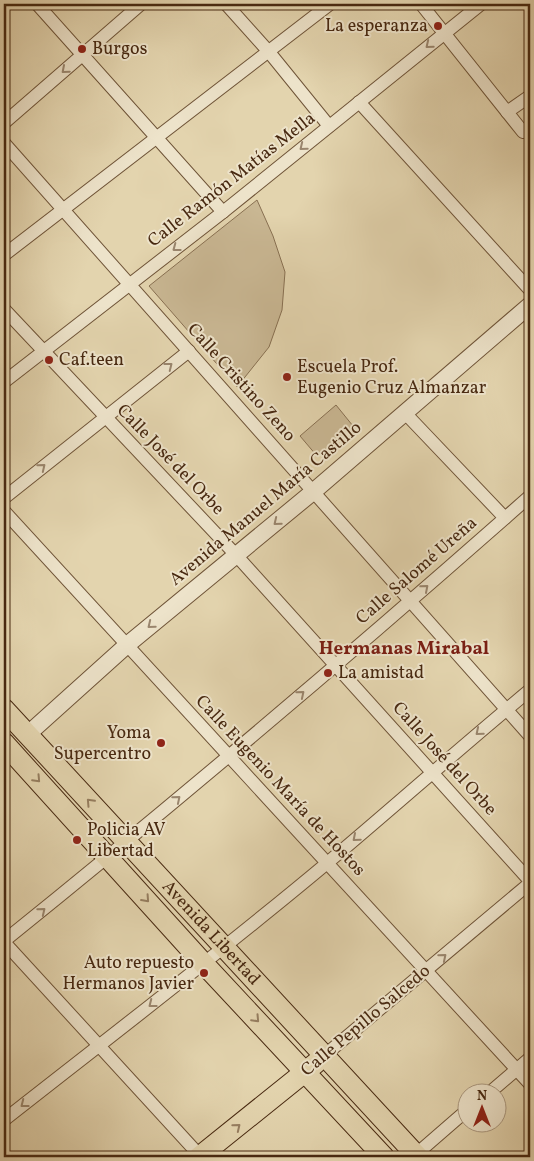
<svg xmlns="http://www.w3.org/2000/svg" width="534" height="1161" viewBox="0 0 534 1161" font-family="Vollkorn,serif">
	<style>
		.green { fill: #c9b793; stroke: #887052 }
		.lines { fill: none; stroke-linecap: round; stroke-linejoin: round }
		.minor-casing { stroke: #6f5438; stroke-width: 14 }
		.tertiary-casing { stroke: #6f5438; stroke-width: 18 }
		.primary-casing { stroke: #482911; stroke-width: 22 }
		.minor { stroke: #ede3ca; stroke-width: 12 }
		.tertiary { stroke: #ede3ca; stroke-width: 16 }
		.primary { stroke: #e3d4ae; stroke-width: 20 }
		.oneway { stroke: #9a866e }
		.oneway2 { stroke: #967e60 }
		.poi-dot { fill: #8f2418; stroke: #ede3ca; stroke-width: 2 }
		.labels { text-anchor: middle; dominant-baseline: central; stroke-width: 4; stroke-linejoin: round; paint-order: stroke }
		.poi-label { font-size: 18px; fill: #482911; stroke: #ede3ca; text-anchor: start }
		.street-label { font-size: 18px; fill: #482911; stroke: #ede3ca }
		.neighbourhood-label { font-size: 19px; font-weight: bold; fill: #7a1f14; stroke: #ede3ca }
	</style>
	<rect width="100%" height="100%" fill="#e3d4ae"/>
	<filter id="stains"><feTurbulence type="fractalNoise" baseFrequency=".004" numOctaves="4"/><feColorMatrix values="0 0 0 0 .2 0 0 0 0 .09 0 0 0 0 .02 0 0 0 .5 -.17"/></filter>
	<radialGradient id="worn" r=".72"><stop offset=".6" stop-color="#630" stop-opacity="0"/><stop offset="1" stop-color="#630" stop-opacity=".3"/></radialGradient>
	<g class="green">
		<polygon points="257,200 273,236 285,272 282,310 269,347 237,387 149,286"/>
		<polygon points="336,405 353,426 317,456 300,436"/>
	</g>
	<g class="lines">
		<defs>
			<g id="minor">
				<polyline points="37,4 223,212"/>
				<polyline points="226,4 269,52 329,126"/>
				<polyline points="421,4 523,132"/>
				<polyline points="359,102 530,290"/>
				<polyline points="507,112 530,96"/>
				<polyline points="4,123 141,4"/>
				<polyline points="4,143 530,736"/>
				<polyline points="4,255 330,4"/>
				<polyline points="4,309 236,555 530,881"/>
				<polyline points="4,382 223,212 481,4"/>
				<polyline points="405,413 505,518"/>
				<polyline points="4,498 189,351"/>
				<polyline points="4,511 530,1084"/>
				<path d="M4 941C183 797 358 648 530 496"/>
				<polyline points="4,942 201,1157"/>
				<polyline points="325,1055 530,883"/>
				<polyline points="488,1094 530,1058"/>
				<path d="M4 1120C112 1035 221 952 326 864 395 806 461 747 530 690"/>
				<polyline points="413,1157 466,1111"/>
			</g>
			<polyline id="tertiary" points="27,735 127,645 314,491 530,305"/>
			<g id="primary">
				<path id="s1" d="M4 709 418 1157"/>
				<polyline points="4,743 204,964 384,1157"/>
				<polyline points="199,1157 316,1063"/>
			</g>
		</defs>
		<use href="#minor" class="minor-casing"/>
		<use href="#tertiary" class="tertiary-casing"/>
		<use href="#primary" class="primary-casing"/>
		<use href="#minor" class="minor"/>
		<use href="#tertiary" class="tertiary"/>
		<use href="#primary" class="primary"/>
	</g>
	<defs><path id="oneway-chevron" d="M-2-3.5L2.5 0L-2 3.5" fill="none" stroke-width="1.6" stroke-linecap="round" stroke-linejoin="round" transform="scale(1.25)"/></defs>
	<g class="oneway">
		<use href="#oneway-chevron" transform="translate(429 45) rotate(141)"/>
		<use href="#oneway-chevron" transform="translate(65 70) rotate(139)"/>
		<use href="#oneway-chevron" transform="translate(303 147) rotate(141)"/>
		<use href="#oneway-chevron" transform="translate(176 248) rotate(143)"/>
		<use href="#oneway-chevron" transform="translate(169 366) rotate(-38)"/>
		<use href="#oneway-chevron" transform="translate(42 467) rotate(-39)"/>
		<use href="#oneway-chevron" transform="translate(277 522) rotate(141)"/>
		<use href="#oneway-chevron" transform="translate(425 588) rotate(-41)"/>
		<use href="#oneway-chevron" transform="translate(151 625) rotate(141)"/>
		<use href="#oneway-chevron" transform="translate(301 694) rotate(-40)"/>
		<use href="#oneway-chevron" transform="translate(479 732) rotate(140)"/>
		<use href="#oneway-chevron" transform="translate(177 799) rotate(-40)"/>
		<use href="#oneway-chevron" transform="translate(356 838) rotate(139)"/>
		<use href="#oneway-chevron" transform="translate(42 911) rotate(-39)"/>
		<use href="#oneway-chevron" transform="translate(443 957) rotate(-40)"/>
		<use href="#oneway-chevron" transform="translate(152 1004) rotate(142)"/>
		<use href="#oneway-chevron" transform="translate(24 1104) rotate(142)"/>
	</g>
	<g class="oneway2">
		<use href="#oneway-chevron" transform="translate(37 779) rotate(47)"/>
		<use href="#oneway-chevron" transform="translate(90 802) rotate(-133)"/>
		<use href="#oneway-chevron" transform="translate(146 899) rotate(48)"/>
		<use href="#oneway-chevron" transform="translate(256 1019) rotate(47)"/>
		<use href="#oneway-chevron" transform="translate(237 1127) rotate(-39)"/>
	</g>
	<g class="poi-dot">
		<circle cx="438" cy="26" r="5"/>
		<circle cx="82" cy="49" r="5"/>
		<circle cx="49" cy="360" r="5"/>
		<circle cx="287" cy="377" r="5"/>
		<circle cx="328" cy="673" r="5"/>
		<circle cx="161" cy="743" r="5"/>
		<circle cx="77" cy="840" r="5"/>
		<circle cx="204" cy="973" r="5"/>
	</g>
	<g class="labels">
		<g class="poi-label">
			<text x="428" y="26" text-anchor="end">La esperanza</text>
			<text x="92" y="49">Burgos</text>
			<text x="59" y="360">Caf.teen</text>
			<text x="297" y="367">Escuela Prof.<tspan x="297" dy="21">Eugenio Cruz Almanzar</tspan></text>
			<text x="338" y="673">La amistad</text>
			<text x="151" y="733" text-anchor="end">Yoma<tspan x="151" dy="21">Supercentro</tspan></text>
			<text x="87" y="830">Policia AV<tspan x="87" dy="21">Libertad</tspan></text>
			<text x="194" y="963" text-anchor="end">Auto repuesto<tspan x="194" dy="21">Hermanos Javier</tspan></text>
		</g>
		<g class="street-label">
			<text transform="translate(232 180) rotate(-38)">Calle Ramón Matías Mella</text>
			<text transform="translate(241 383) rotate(48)">Calle Cristino Zeno</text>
			<text transform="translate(170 460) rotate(46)">Calle José del Orbe</text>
			<text transform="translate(266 504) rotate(-40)">Avenida Manuel María Castillo</text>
			<text transform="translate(417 571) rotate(-41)">Calle Salomé Ureña</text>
			<text transform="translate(444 759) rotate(48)">Calle José del Orbe</text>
			<text transform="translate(280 786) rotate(47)">Calle Eugenio María de Hostos</text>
			<text stroke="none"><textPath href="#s1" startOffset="305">Avenida Libertad</textPath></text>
			<text transform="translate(366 1021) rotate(-40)">Calle Pepillo Salcedo</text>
		</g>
		<g class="neighbourhood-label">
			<text x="404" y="649">Hermanas Mirabal</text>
		</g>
	</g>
	<rect width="534" height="1161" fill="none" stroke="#e3d4ae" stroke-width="20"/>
	<rect x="5" y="5" width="524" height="1151" fill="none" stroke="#482911" stroke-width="2.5"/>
	<rect x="10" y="10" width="514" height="1141" fill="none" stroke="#482911"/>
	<g transform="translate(482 1108)"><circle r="24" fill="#ede3ca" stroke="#ab9980"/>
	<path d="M0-4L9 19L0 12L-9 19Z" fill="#8f2418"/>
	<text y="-8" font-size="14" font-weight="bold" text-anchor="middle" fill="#482911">N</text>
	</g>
	<rect width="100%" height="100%" filter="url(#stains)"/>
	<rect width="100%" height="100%" fill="url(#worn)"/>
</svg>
